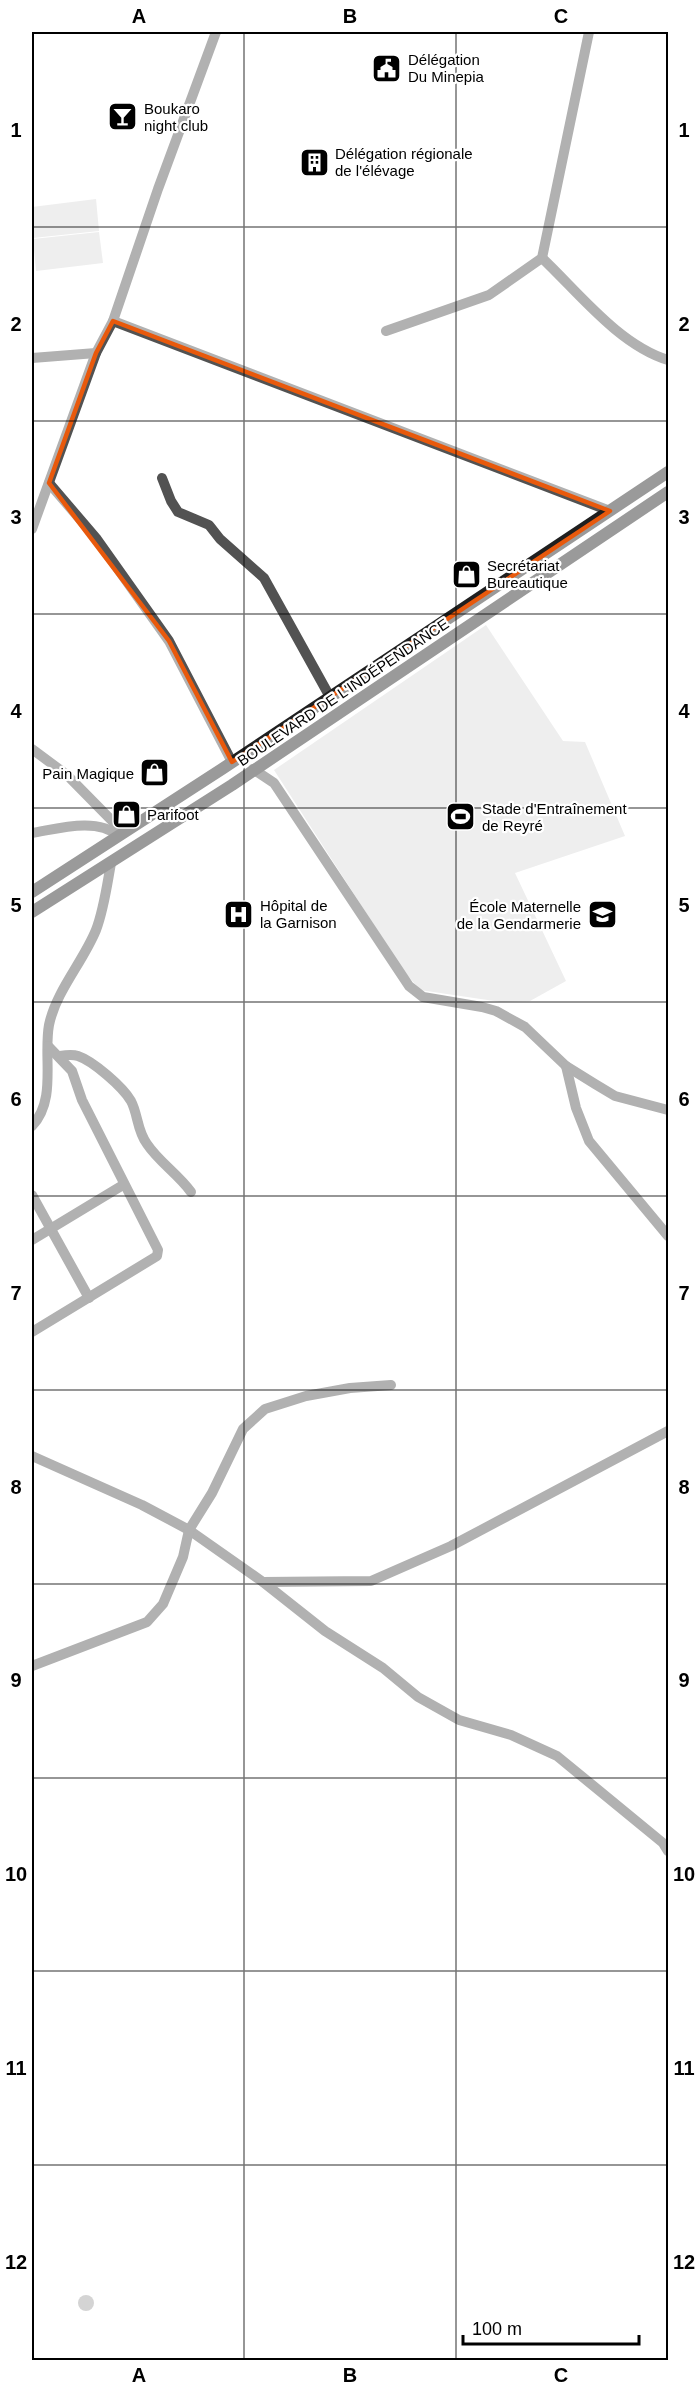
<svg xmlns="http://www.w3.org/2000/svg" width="700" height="2392" viewBox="0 0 700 2392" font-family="Helvetica,sans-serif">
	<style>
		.green { fill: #d9d9d9 }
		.water { fill: #a0a0a0 }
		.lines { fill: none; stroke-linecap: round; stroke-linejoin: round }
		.street { stroke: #525252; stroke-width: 10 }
		.secondary { stroke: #1f1f1f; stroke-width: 12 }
		.marked { fill: none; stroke: #e8590c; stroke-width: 4.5; stroke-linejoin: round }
		.grid { fill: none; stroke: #000; stroke-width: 1.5; stroke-opacity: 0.55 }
		.labels { text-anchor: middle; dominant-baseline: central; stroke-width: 4.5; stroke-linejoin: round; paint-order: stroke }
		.poi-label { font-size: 15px; fill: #000; stroke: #fff; text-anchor: start }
		.street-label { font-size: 15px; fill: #000; stroke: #fff }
		.neatline { fill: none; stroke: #000; stroke-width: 2 }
		.grid-label { font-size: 20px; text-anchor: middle; font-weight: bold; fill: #000 }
	</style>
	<rect width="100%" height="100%" fill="#fff"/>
	<g class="green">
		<polygon points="96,199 99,231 33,238 32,207"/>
		<polygon points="99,232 103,263 36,271 33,239"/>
		<polygon points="486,625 563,741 585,742 625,836 515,873 566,981 530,1001 501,1002 420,990 403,970 274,770"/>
	</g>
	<circle class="water" cx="86" cy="2303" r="8"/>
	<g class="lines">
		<g class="street">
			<path d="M542 258C579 293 619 345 668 360"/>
			<polyline points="113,321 610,511"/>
			<polyline points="386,331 489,295 542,258 589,32"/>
			<polyline points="32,358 96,353"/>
			<polyline points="162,478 171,501 178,512 209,525 220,539 264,578 330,697"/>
			<polyline points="49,483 96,538 169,641 232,762"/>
			<polyline points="32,529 96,353 113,321 158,189 216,32"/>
			<polyline points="32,749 67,775 124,833"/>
			<polyline points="253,769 274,783 409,986 423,997 482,1007 496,1011 525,1027 566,1066 595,1084 615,1096 668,1110"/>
			<path d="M32 833C57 829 98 817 118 836"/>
			<path d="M60 1056C66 1055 72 1054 78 1056 93 1061 123 1087 131 1101 138 1114 137 1131 147 1144 159 1162 178 1174 191 1192"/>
			<polyline points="566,1066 576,1108 589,1141 668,1236"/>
			<path d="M32 1126C57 1100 43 1057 49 1025 56 991 83 962 96 930 104 909 107 885 111 863"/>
			<polyline points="32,1195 89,1298"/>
			<polyline points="32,1240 123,1185"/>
			<polyline points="32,1332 157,1256 158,1250 82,1100 72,1071 48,1046"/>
			<polyline points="32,1456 142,1505 189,1530 263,1582 325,1631 383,1668 418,1697 459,1720 511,1735 557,1756 663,1843 668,1851"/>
			<polyline points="263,1582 371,1581 451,1546 668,1431"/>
			<polyline points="32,1666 147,1622 163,1604 183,1557 189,1530 212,1493 243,1429 265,1409 306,1396 350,1388 391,1385"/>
		</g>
		<g class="secondary">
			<polyline points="32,892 222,769 668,472"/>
			<polyline points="32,912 232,785 668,492"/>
		</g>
	</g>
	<path d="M0 0H700V2392H0ZM113 321 610 511 232 762 169 641 49 483 96 353Z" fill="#fff" fill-opacity=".55" fill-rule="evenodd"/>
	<path class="marked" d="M113 321 610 511 232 762 169 641 49 483 96 353Z"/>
	<path class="grid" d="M244 32V2360M456 32V2360M32 227H668M32 421H668M32 614H668M32 808H668M32 1002H668M32 1196H668M32 1390H668M32 1584H668M32 1778H668M32 1971H668M32 2165H668"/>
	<defs>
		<symbol id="civic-square" viewBox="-11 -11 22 22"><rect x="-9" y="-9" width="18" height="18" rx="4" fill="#000" stroke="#fff"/><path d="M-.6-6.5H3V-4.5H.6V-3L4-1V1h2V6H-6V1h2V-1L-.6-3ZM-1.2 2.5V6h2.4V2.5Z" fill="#fff"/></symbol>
		<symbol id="bar-square" viewBox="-11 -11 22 22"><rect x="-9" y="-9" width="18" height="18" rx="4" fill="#000" stroke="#fff"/><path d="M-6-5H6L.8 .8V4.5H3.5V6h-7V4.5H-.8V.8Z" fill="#fff"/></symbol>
		<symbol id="building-square" viewBox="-11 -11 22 22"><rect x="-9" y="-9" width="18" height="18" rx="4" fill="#000" stroke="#fff"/><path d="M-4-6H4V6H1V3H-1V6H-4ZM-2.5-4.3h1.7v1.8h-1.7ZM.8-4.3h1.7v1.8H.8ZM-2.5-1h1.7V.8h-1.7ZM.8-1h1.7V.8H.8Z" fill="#fff"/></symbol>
		<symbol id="shop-square" viewBox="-11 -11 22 22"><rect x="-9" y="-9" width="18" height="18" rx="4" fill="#000" stroke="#fff"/><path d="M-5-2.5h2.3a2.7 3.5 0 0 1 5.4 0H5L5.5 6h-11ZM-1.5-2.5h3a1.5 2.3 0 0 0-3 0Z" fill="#fff"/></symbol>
		<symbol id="stadium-square" viewBox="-11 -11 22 22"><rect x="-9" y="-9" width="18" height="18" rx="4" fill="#000" stroke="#fff"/><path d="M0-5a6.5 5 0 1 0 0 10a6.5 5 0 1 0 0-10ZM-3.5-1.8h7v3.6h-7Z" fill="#fff"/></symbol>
		<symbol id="hospital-square" viewBox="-11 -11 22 22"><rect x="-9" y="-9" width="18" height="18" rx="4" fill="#000" stroke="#fff"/><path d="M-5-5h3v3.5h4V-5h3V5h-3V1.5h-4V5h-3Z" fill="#fff"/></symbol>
		<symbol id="school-square" viewBox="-11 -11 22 22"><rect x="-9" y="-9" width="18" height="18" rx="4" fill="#000" stroke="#fff"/><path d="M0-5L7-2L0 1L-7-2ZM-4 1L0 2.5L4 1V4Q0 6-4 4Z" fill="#fff"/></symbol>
	</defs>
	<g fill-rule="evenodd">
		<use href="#civic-square" x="370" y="52" width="33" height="33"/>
		<use href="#bar-square" x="106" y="100" width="33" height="33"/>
		<use href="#building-square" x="298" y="146" width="33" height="33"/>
		<use href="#shop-square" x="450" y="558" width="33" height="33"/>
		<use href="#shop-square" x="138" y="756" width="33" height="33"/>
		<use href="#shop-square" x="110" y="798" width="33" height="33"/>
		<use href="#stadium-square" x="444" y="800" width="33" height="33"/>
		<use href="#hospital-square" x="222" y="898" width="33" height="33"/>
		<use href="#school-square" x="586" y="898" width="33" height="33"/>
	</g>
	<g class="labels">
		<g class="poi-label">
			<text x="408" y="59">Délégation<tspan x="408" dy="17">Du Minepia</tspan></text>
			<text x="144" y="108">Boukaro<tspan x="144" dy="17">night club</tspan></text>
			<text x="335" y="153">Délégation régionale<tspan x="335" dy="17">de l'élévage</tspan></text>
			<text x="487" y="565">Secrétariat<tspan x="487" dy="17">Bureautique</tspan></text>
			<text x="134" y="773" text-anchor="end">Pain Magique</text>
			<text x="482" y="808">Stade d'Entraînement<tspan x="482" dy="17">de Reyré</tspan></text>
			<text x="147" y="814">Parifoot</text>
			<text x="260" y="905">Hôpital de<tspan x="260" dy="17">la Garnison</tspan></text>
			<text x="581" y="906" text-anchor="end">École Maternelle<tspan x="581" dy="17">de la Gendarmerie</tspan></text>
		</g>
		<g class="street-label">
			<text transform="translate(343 692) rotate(-34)">BOULEVARD DE L'INDÉPENDANCE</text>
		</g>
	</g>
	<rect width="700" height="2392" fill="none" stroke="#ffffff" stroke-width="66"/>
	<path d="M463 2335v9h176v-9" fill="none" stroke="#000000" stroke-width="3"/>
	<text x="472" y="2335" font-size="18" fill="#000000" stroke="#ffffff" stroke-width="4.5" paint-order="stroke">100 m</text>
	<rect x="33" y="33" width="634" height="2326" class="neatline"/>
	<g class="grid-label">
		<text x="139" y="23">A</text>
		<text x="350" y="23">B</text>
		<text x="561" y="23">C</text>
		<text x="16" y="137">1</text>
		<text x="684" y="137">1</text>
		<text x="16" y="331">2</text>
		<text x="684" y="331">2</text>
		<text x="16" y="524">3</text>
		<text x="684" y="524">3</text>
		<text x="16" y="718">4</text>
		<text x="684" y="718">4</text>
		<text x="16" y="912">5</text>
		<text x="684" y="912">5</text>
		<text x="16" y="1106">6</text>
		<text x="684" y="1106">6</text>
		<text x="16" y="1300">7</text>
		<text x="684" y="1300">7</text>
		<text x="16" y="1494">8</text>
		<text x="684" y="1494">8</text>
		<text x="16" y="1687">9</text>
		<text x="684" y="1687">9</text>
		<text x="16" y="1881">10</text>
		<text x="684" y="1881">10</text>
		<text x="16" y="2075">11</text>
		<text x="684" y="2075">11</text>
		<text x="16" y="2269">12</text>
		<text x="684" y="2269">12</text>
		<text x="139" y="2382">A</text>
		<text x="350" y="2382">B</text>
		<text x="561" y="2382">C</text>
	</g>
</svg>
